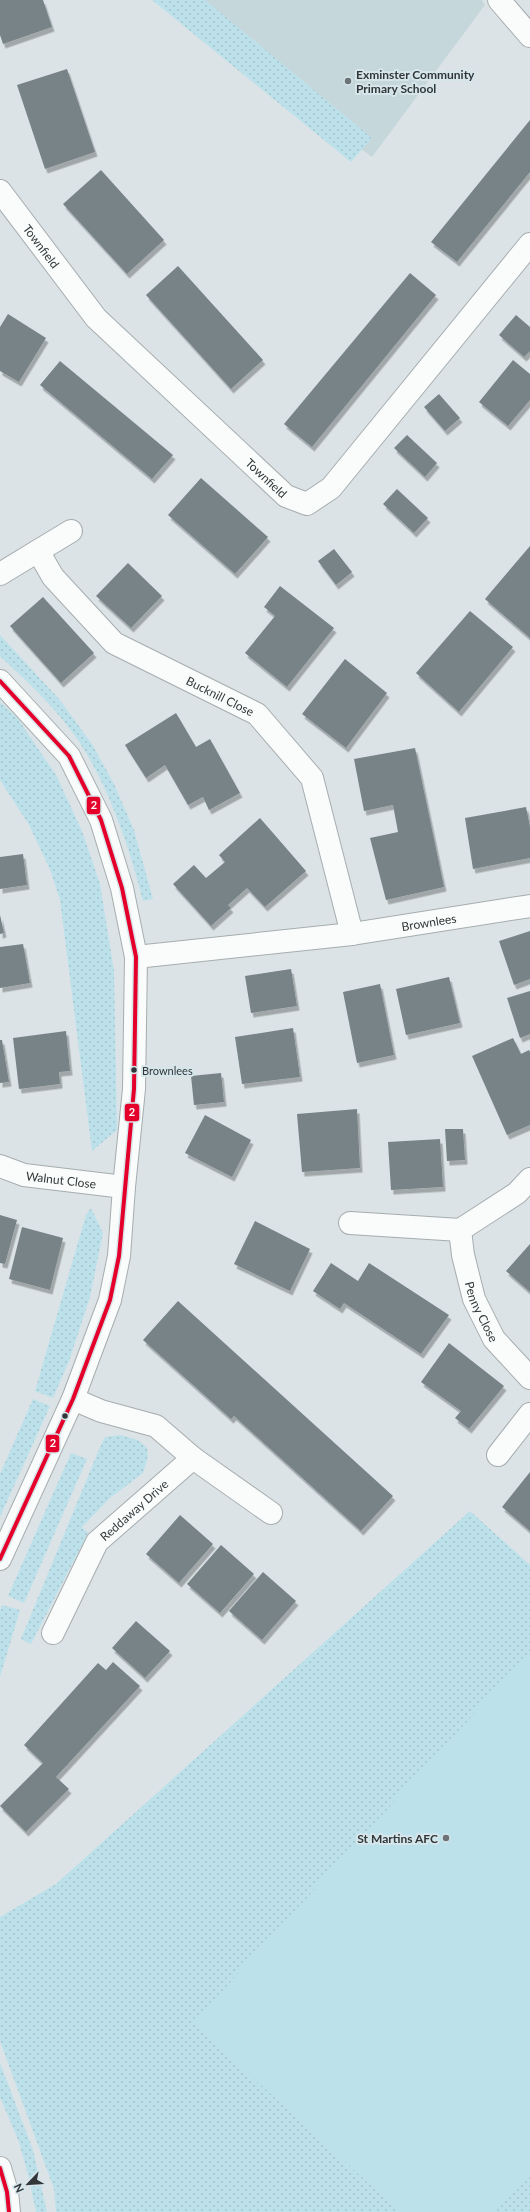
<svg xmlns="http://www.w3.org/2000/svg" width="530" height="2212" viewBox="0 0 530 2212" font-family="Lato,sans-serif">
	<style>
		.built { fill: #c6d7dc }
		.green { fill: url(#green-dots) }
		.pitch { fill: #bde1eb }
		.building { fill: #778386; filter: url(#shadow) }
		.lines { fill: none; stroke-linecap: round; stroke-linejoin: round }
		.street-casing { stroke: #a6adaf; stroke-width: 24 }
		.street { stroke: #fafbfb; stroke-width: 22 }
		.bus-1-casing { stroke: #d6e6eb; stroke-width: 7 }
		.bus-1 { stroke: #e4002b; stroke-width: 4 }
		.poi-dot { fill: #6c7376; stroke: #d6e6eb; stroke-width: 1.5 }
		.bus-dot { fill: #313739; stroke: #d6e6eb; stroke-width: 1.5 }
		.labels { text-anchor: middle; dominant-baseline: central; stroke-width: 4; stroke-linejoin: round; paint-order: stroke }
		.bus-label { font-size: 11px; fill: #313739; stroke: #d6e6eb; text-anchor: start }
		.poi-label { font-size: 12px; font-weight: bold; fill: #313739; stroke: #d6e6eb; text-anchor: start }
		.street-label { font-size: 12px; fill: #313739; stroke: #d6e6eb }
		.line-badge { stroke: #d6e6eb; stroke-width: 1.5 }
		.badge-label { font-size: 11px; text-anchor: middle; font-weight: bold; fill: #fff }
	</style>
	<defs>
		<pattern id="green-dots" width="8" height="8" patternUnits="userSpaceOnUse"><rect width="8" height="8" fill="#bde1eb"/><path d="M2 2h.1M6 6h.1" fill="none" stroke="#a3c2ca" stroke-width="1.8" stroke-linecap="round"/></pattern>
		<filter id="shadow"><feDropShadow dx="2.5" dy="4.5" stdDeviation="0" flood-color="#0004"/></filter>
	</defs>
	<rect width="100%" height="100%" fill="#dbe3e6"/>
	<polygon class="built" points="158,0 482,0 485,5 372,157"/>
	<g class="green">
		<polygon points="152,0 205,0 372,138 351,162"/>
		<path d="M0 635 59 699 92 744 114 784 134 830 153 899 143 901C129 847 111 791 80 743 59 711 28 682 0 656Z"/>
		<polygon points="0,702 18,719 56,775 82,831 100,884 114,971 117,1130 92,1151 60,900 51,872 29,825 0,780"/>
		<polygon points="91,1208 103,1233 90,1297 69,1361 53,1398 35,1391 86,1215"/>
		<polygon points="33,1399 50,1406 0,1517 0,1474"/>
		<polygon points="120,1435 138,1440 147,1448 148,1457 143,1473 110,1498 82,1527 88,1533 31,1644 21,1639 100,1447 105,1437"/>
		<polygon points="71,1453 87,1459 24,1603 8,1596"/>
		<polygon points="470,1511 530,1565 530,2212 56,2212 54,2189 0,2041 0,1917 56,1884"/>
		<polygon points="2,1605 20,1610 0,1677 0,1611"/>
		<polygon points="0,2063 33,2150 47,2212 36,2212 28,2175 19,2142 0,2097"/>
	</g>
	<polygon class="pitch" points="530,1652 530,2174 495,2212 400,2212 193,2023"/>
	<g class="building">
		<polygon points="0,0 43,0 52,27 3,44 0,35"/>
		<polygon points="67,69 95,152 45,169 17,85"/>
		<polygon points="530,120 530,172 457,262 431,242"/>
		<polygon points="101,170 164,240 127,274 63,204"/>
		<polygon points="178,266 263,360 231,389 146,295"/>
		<polygon points="410,273 436,295 312,447 284,424"/>
		<polygon points="8,314 46,338 19,382 0,371 0,327"/>
		<polygon points="516,315 530,327 530,351 524,357 499,335"/>
		<polygon points="513,360 530,374 530,400 508,426 479,402"/>
		<polygon points="60,361 173,455 152,479 40,385"/>
		<polygon points="439,394 460,418 445,431 424,407"/>
		<polygon points="407,435 437,463 425,477 394,448"/>
		<polygon points="201,478 268,537 235,574 168,515"/>
		<polygon points="397,489 428,518 414,533 383,504"/>
		<polygon points="530,546 530,638 485,599"/>
		<polygon points="334,549 352,572 336,585 318,561"/>
		<polygon points="128,563 162,596 131,628 96,596"/>
		<polygon points="280,586 334,628 287,687 245,653 275,616 264,607"/>
		<polygon points="43,597 94,653 61,683 10,626"/>
		<polygon points="470,611 513,647 459,712 416,673"/>
		<polygon points="345,659 387,693 346,748 302,714"/>
		<polygon points="176,713 196,747 210,739 240,793 209,810 203,797 188,805 165,765 146,778 125,745"/>
		<polygon points="415,748 444,887 386,900 370,838 398,832 393,805 364,811 354,759"/>
		<polygon points="526,807 530,827 530,858 473,869 465,818"/>
		<polygon points="260,818 306,871 265,907 247,888 228,905 231,908 211,926 173,884 194,865 206,878 225,862 219,855"/>
		<polygon points="23,854 27,885 0,889 0,857"/>
		<polygon points="0,915 4,933 0,934"/>
		<polygon points="530,931 530,979 514,985 499,941"/>
		<polygon points="23,944 30,983 0,988 0,947"/>
		<polygon points="291,969 297,1006 251,1013 245,976"/>
		<polygon points="449,977 460,1023 406,1035 396,989"/>
		<polygon points="380,984 394,1055 357,1063 343,992"/>
		<polygon points="530,991 530,1034 520,1038 507,998"/>
		<polygon points="293,1028 300,1077 242,1084 235,1037"/>
		<polygon points="66,1031 70,1071 59,1072 60,1084 19,1089 13,1038"/>
		<polygon points="513,1038 521,1054 529,1050 530,1052 530,1125 507,1135 472,1056"/>
		<polygon points="0,1040 2,1040 9,1082 0,1083"/>
		<polygon points="221,1073 224,1102 194,1105 191,1076"/>
		<polygon points="357,1109 360,1168 302,1172 297,1114"/>
		<polygon points="205,1115 251,1140 232,1177 185,1153"/>
		<polygon points="445,1129 463,1129 465,1160 447,1161"/>
		<polygon points="440,1139 443,1187 391,1190 388,1142"/>
		<polygon points="0,1215 17,1220 5,1264 0,1263"/>
		<polygon points="255,1221 310,1249 290,1291 234,1264"/>
		<polygon points="22,1227 63,1238 50,1290 9,1279"/>
		<polygon points="530,1244 530,1292 506,1271"/>
		<polygon points="331,1263 358,1281 369,1263 449,1315 421,1354 344,1303 340,1309 313,1291"/>
		<polygon points="178,1301 393,1496 361,1531 234,1416 231,1419 143,1340"/>
		<polygon points="449,1343 504,1386 469,1429 455,1418 461,1411 421,1382"/>
		<polygon points="530,1472 530,1531 502,1507"/>
		<polygon points="180,1515 213,1544 179,1583 146,1554"/>
		<polygon points="221,1545 254,1574 220,1613 187,1584"/>
		<polygon points="263,1572 296,1601 262,1640 229,1611"/>
		<polygon points="136,1621 170,1651 145,1678 112,1648"/>
		<polygon points="113,1662 140,1686 56,1777 69,1789 26,1832 0,1806 43,1763 24,1745 98,1663 106,1670"/>
	</g>
	<g class="lines">
		<defs>
			<g id="street">
				<polyline points="499,0 530,36"/>
				<path id="s1" d="M0 191 96 318 286 496 307 504 331 488 530 244"/>
				<polyline points="38,551 71,531"/>
				<path id="s2" d="M0 574 38 551 53 577 114 643 257 714 312 778 352 934"/>
				<polyline points="0,681 69,756 101,820 122,888 136,957 134,1089 124,1187 119,1256 110,1300 73,1399 0,1559"/>
				<path id="s3" d="M136 957 352 934 530 906"/>
				<path id="s4" d="M0 1166 24 1175 124 1187"/>
				<polyline points="350,1223 460,1230 517,1193 530,1179"/>
				<path id="s5" d="M460 1230 463 1255 474 1299 494 1339 530 1378"/>
				<polyline points="73,1399 101,1411 156,1426 193,1458 271,1513"/>
				<polyline points="498,1455 530,1414"/>
				<path id="s6" d="M53 1633 97 1542 193 1458"/>
				<polyline points="0,2168 7,2192 9,2212"/>
			</g>
		</defs>
		<use href="#street" class="street-casing"/>
		<use href="#street" class="street"/>
		<defs>
			<g id="bus-1">
				<polyline points="0,681 69,756 101,820 122,888 136,957 134,1089 119,1256 110,1300 73,1399 0,1559"/>
				<polyline points="0,2168 7,2192 9,2212"/>
			</g>
		</defs>
		<use href="#bus-1" class="bus-1-casing"/>
		<use href="#bus-1" class="bus-1"/>
	</g>
	<g class="poi-dot">
		<circle cx="348" cy="81" r="4"/>
		<circle cx="446" cy="1838" r="4"/>
	</g>
	<g class="bus-dot">
		<circle cx="134" cy="1070" r="3.5"/>
		<circle cx="65" cy="1416" r="3.5"/>
	</g>
	<g class="labels">
		<g class="bus-label">
			<text x="142" y="1070">Brownlees</text>
		</g>
		<g class="poi-label">
			<text x="356" y="74">Exminster Community<tspan x="356" dy="14">Primary School</tspan></text>
			<text x="438" y="1838" text-anchor="end">St Martins AFC</text>
		</g>
		<g class="street-label">
			<text stroke="none"><textPath href="#s1" startOffset="69">Townfield</textPath></text>
			<text stroke="none"><textPath href="#s1" startOffset="393">Townfield</textPath></text>
			<text stroke="none"><textPath href="#s2" startOffset="283">Bucknill Close</textPath></text>
			<text stroke="none"><textPath href="#s3" startOffset="295">Brownlees</textPath></text>
			<text stroke="none"><textPath href="#s4" startOffset="63">Walnut Close</textPath></text>
			<text stroke="none"><textPath href="#s5" startOffset="85">Penny Close</textPath></text>
			<text stroke="none"><textPath href="#s6" startOffset="150">Reddaway Drive</textPath></text>
		</g>
	</g>
	<g class="line-badge">
		<rect x="86" y="796" width="15" height="19" rx="4" fill="#e4002b"/>
		<rect x="124" y="1103" width="16" height="19" rx="4" fill="#e4002b"/>
		<rect x="45" y="1434" width="15" height="19" rx="4" fill="#e4002b"/>
	</g>
	<g class="badge-label">
		<text x="94" y="809">2</text>
		<text x="132" y="1116">2</text>
		<text x="53" y="1447">2</text>
	</g>
	<g transform="translate(28 2184) rotate(245)" stroke="#d6e6eb" stroke-width="3" paint-order="stroke">
	<path d="M0-3L7 15L0 10L-7 15Z" fill="#313739"/>
	<text y="-6" font-size="11" font-weight="bold" text-anchor="middle" fill="#313739">N</text>
	</g>
</svg>
